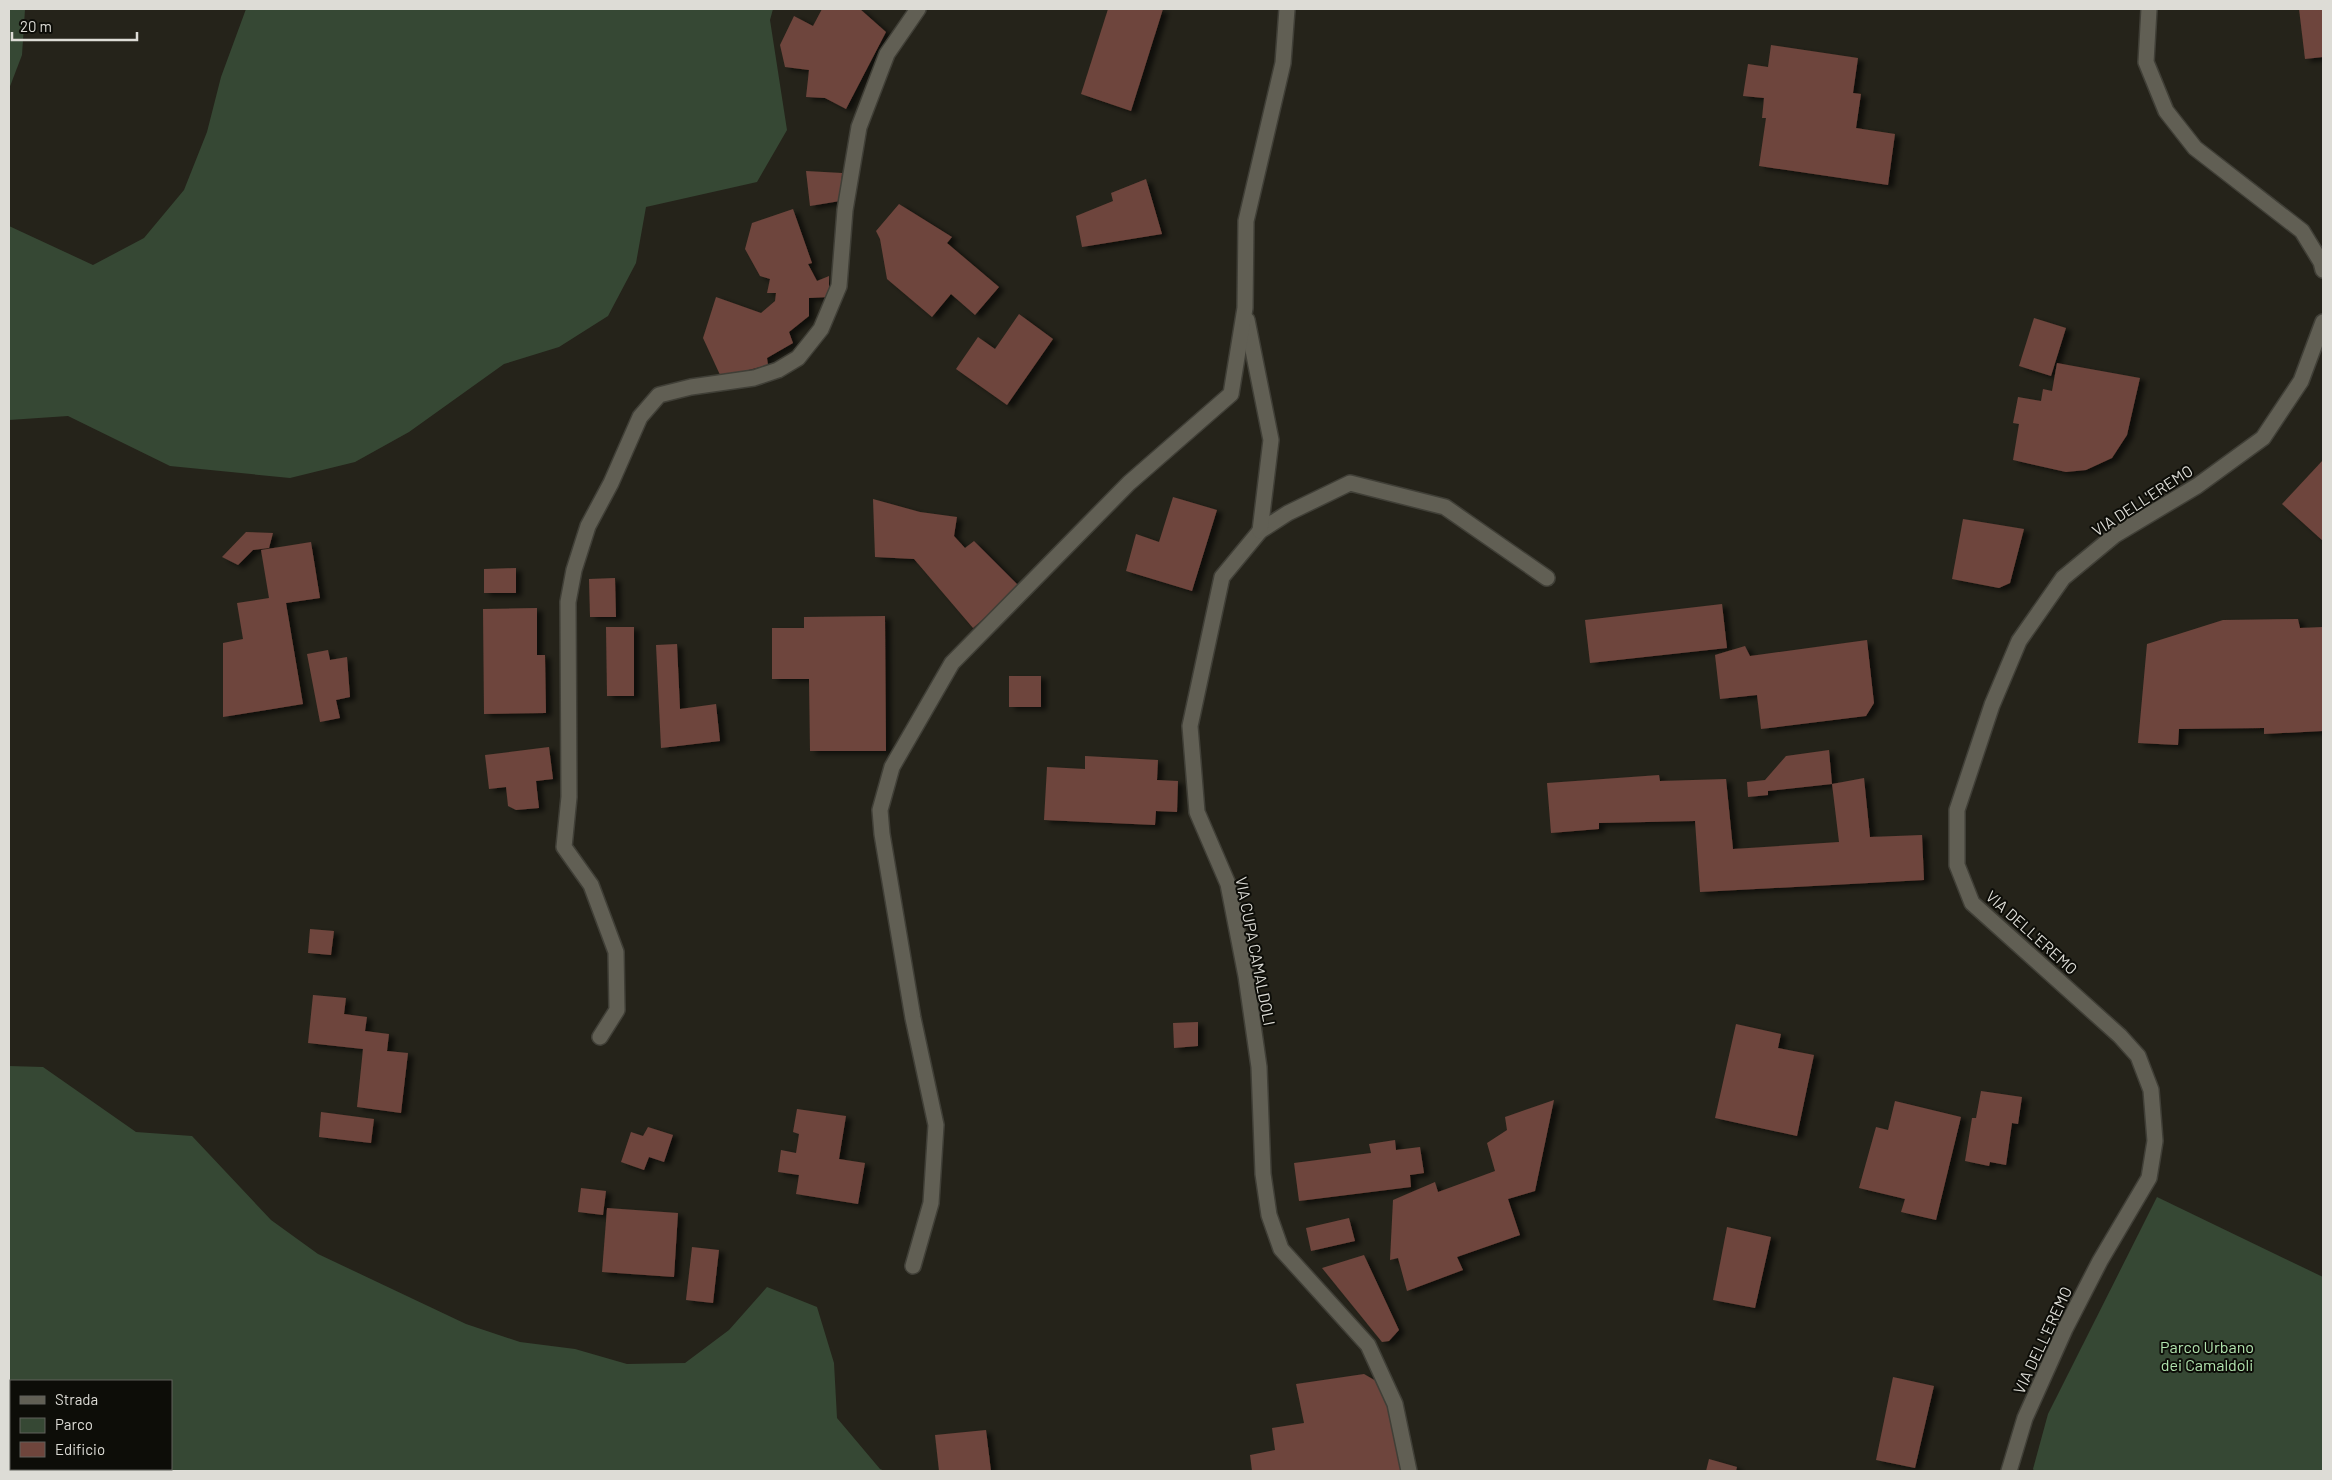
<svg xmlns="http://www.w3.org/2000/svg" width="2332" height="1480" viewBox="0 0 2332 1480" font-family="Barlow,sans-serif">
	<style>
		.green { fill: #364834; fill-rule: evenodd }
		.building { fill: #6e453c; filter: url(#shadow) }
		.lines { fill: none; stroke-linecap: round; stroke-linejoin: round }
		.lane-casing { stroke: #403f37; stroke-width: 18 }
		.street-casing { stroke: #403f37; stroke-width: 18 }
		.lane { stroke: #615f54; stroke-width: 15 }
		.street { stroke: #615f54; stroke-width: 15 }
		.labels { text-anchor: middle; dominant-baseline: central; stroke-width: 4; stroke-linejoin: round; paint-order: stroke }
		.street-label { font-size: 16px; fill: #dddcd6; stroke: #0d0d08 }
		.park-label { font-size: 16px; fill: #b1e3ae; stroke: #0d0d08 }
	</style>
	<defs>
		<filter id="shadow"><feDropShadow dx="5.5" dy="3" stdDeviation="2.5" flood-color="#0009"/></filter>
	</defs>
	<rect width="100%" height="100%" fill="#25231a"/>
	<g class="green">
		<polygon points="9,9 25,9 22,55 9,89"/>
		<polygon points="246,9 773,9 770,20 787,130 757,182 646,207 636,263 608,316 559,347 504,364 409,432 355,462 290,478 170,466 68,416 9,420 9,226 93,265 144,238 184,190 207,132 221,77"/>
		<path d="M9 1066 43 1067 136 1132 192 1136 271 1220 318 1254 466 1324 520 1342 575 1349 627 1364 685 1363 729 1330 767 1287 817 1307 834 1363 837 1418 880 1469 885 1471H9ZM11 1381H171V1469H11Z"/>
		<polygon points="2157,1197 2323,1277 2323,1471 2034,1471 2033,1469 2048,1414"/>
	</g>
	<g class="building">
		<polygon points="822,9 860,9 886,32 846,109 825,98 806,97 809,70 785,67 780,45 794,16 813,26"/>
		<polygon points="1108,9 1163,9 1131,111 1081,94"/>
		<polygon points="2299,9 2323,9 2323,57 2305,59"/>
		<polygon points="1771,45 1858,58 1853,93 1861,94 1856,128 1895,134 1888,185 1759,166 1766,118 1762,118 1764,98 1743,96 1748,64 1768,67"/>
		<polygon points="806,171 842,173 840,201 810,206"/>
		<polygon points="1146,179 1162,234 1082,247 1076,216 1113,201 1111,193"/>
		<polygon points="899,204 952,237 947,243 999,287 975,315 951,294 932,317 887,279 880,239 876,231"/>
		<polygon points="793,209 812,263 808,264 817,281 829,276 829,297 809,298 809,316 789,332 793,343 767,358 768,365 721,377 703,338 716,297 761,313 775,301 776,293 767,293 770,279 760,276 745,249 752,223"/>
		<polygon points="1019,314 1053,339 1007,405 956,369 978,337 995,349"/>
		<polygon points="2034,318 2066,328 2051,376 2019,366"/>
		<polygon points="2057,363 2140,378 2127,435 2112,458 2086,470 2066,472 2013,460 2019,424 2013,423 2018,397 2041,401 2043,389 2052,391"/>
		<polygon points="2323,460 2323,541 2282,504"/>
		<polygon points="1173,497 1217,510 1192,591 1126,571 1136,534 1159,542"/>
		<polygon points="873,499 920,512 957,517 954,536 965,548 974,541 1020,587 973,628 914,559 875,557"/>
		<polygon points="1963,519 2024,529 2010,583 1999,588 1952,579"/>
		<polygon points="246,532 273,533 269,548 253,550 238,565 222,557"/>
		<polygon points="311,542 320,598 286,603 303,704 223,717 223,643 243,639 237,603 269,598 261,550"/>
		<polygon points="516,568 516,593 484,593 484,569"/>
		<polygon points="615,578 616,617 590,617 589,579"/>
		<polygon points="1722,604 1727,648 1590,663 1585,620"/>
		<polygon points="537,608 537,655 545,655 546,713 484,714 483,609"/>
		<polygon points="885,616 886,751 810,751 809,679 772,679 772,628 804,628 804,617"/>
		<polygon points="2298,619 2300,628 2323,627 2323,731 2264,734 2264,728 2179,729 2178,745 2138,743 2147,644 2223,620"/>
		<polygon points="606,627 634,627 634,696 607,696"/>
		<polygon points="1867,640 1874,703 1866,716 1761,729 1757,695 1720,699 1715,655 1745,646 1750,656"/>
		<polygon points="677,644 680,709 716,704 720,741 661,748 656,645"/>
		<polygon points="328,650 330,660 347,657 350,697 336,700 340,718 320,722 307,654"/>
		<rect x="1009" y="676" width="32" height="31"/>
		<polygon points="549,747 553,779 536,781 539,808 516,810 508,806 506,787 489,789 485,755"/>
		<polygon points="1829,750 1832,784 1768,791 1768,795 1748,797 1747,782 1765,780 1786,756"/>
		<polygon points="1085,756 1158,760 1157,780 1178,781 1177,812 1156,811 1155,825 1044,820 1047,767 1085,769"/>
		<polygon points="1659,775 1660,781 1726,779 1733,849 1839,842 1832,784 1864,778 1870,837 1922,835 1924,880 1700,892 1695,821 1599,823 1599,829 1551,833 1547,783"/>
		<polygon points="310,929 334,931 331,955 308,953"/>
		<polygon points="313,995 346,998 344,1014 367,1017 365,1031 389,1034 387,1051 408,1053 401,1113 357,1107 363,1049 308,1043"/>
		<polygon points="1198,1022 1198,1046 1174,1048 1173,1023"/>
		<polygon points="1736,1024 1781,1034 1778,1048 1814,1055 1797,1136 1715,1118"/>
		<polygon points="1981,1091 2022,1097 2018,1124 2012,1123 2006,1165 1990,1162 1989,1166 1965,1161 1972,1118 1976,1118"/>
		<polygon points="1554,1100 1535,1191 1508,1199 1520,1235 1457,1257 1463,1270 1407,1291 1398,1258 1390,1260 1393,1200 1435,1182 1438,1192 1495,1171 1487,1143 1507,1130 1505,1117"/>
		<polygon points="1895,1101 1961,1117 1936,1220 1901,1212 1905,1199 1859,1188 1876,1127 1888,1130"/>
		<polygon points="797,1109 846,1116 839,1159 865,1163 858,1204 796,1194 799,1175 778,1172 781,1150 796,1153 799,1134 793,1132"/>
		<polygon points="321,1112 374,1119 371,1143 319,1137"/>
		<polygon points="648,1127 673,1135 664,1162 649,1157 644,1170 621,1162 631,1132 643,1136"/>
		<polygon points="1395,1140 1396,1150 1420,1147 1424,1173 1410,1175 1411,1187 1299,1201 1294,1163 1371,1153 1369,1144"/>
		<polygon points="581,1188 606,1191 603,1215 578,1212"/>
		<polygon points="607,1208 678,1213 674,1277 602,1272"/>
		<polygon points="1349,1218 1355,1241 1311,1251 1306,1228"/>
		<polygon points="1727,1227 1771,1237 1755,1308 1713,1300"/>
		<polygon points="692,1247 719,1250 713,1303 686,1300"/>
		<polygon points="1364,1255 1399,1330 1389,1341 1382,1342 1322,1268"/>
		<polygon points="1364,1374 1376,1381 1388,1402 1401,1471 1252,1471 1250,1455 1275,1450 1272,1428 1304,1423 1296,1384"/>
		<polygon points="1893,1377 1934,1386 1915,1468 1876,1460"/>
		<polygon points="986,1430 991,1471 939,1471 935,1435"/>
		<polygon points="1709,1459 1737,1467 1736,1471 1706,1471"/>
	</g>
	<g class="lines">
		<defs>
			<polyline id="lane" points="1409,1471 1395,1404 1368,1345 1281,1249 1269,1215 1263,1174 1259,1067 1246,976 1228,884 1197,812 1190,726 1222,577 1260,531 1288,513 1350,483 1445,507 1547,578"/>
			<g id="street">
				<polyline points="2149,9 2146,62 2166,111 2195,148 2302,231 2321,262 2323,270"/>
				<polyline points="1247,320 1271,440 1260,531"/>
				<polyline points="600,1037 617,1010 616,952 591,885 564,847 569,797 568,602 574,570 588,526 611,483 640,417 659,395 691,387 754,378 778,370 798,358 821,329 839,286 845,210 859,127 887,54 918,9"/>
				<polyline points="913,1266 931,1203 936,1125 913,1018 882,834 880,810 892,767 952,663 1129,483 1231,394 1245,308 1246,221 1283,63 1287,9"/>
				<polyline points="2009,1471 2025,1418 2065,1329 2100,1261 2149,1178 2155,1141 2151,1090 2138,1056 2120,1036 1972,903 1957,865 1957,810 1992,705 2019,641 2063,578 2115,535 2197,486 2263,438 2301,381 2323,322"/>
			</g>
		</defs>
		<use href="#lane" class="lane-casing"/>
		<use href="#street" class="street-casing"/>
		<use href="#lane" class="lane"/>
		<use href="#street" class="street"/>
	</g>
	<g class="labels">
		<g class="street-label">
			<text transform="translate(2142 500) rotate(-33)">VIA DELL'EREMO</text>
			<text transform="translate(2032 932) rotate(42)">VIA DELL'EREMO</text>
			<text transform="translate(1256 951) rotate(79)">VIA CUPA CAMALDOLI</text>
			<text transform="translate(2042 1340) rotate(-65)">VIA DELL'EREMO</text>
		</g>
		<g class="park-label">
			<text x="2207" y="1346">Parco Urbano<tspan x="2207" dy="18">dei Camaldoli</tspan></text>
		</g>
	</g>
	<rect width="2332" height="1480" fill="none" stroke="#dddcd6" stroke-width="20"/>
	<rect x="10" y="1380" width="162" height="90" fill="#0d0d08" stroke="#60605a"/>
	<rect x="20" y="1396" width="25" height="8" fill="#615f54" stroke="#60605a"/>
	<text x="55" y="1405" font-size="15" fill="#dddcd6">Strada</text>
	<rect x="20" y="1418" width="25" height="15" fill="#364834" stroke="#60605a"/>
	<text x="55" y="1430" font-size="15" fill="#dddcd6">Parco</text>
	<rect x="20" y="1442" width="25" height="15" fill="#6e453c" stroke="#60605a"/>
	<text x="55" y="1455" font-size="15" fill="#dddcd6">Edificio</text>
	<path d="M12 32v8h125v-8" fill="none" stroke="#dddcd6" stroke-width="2.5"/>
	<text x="20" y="32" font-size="15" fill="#dddcd6" stroke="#0d0d08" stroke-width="4" paint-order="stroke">20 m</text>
</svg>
